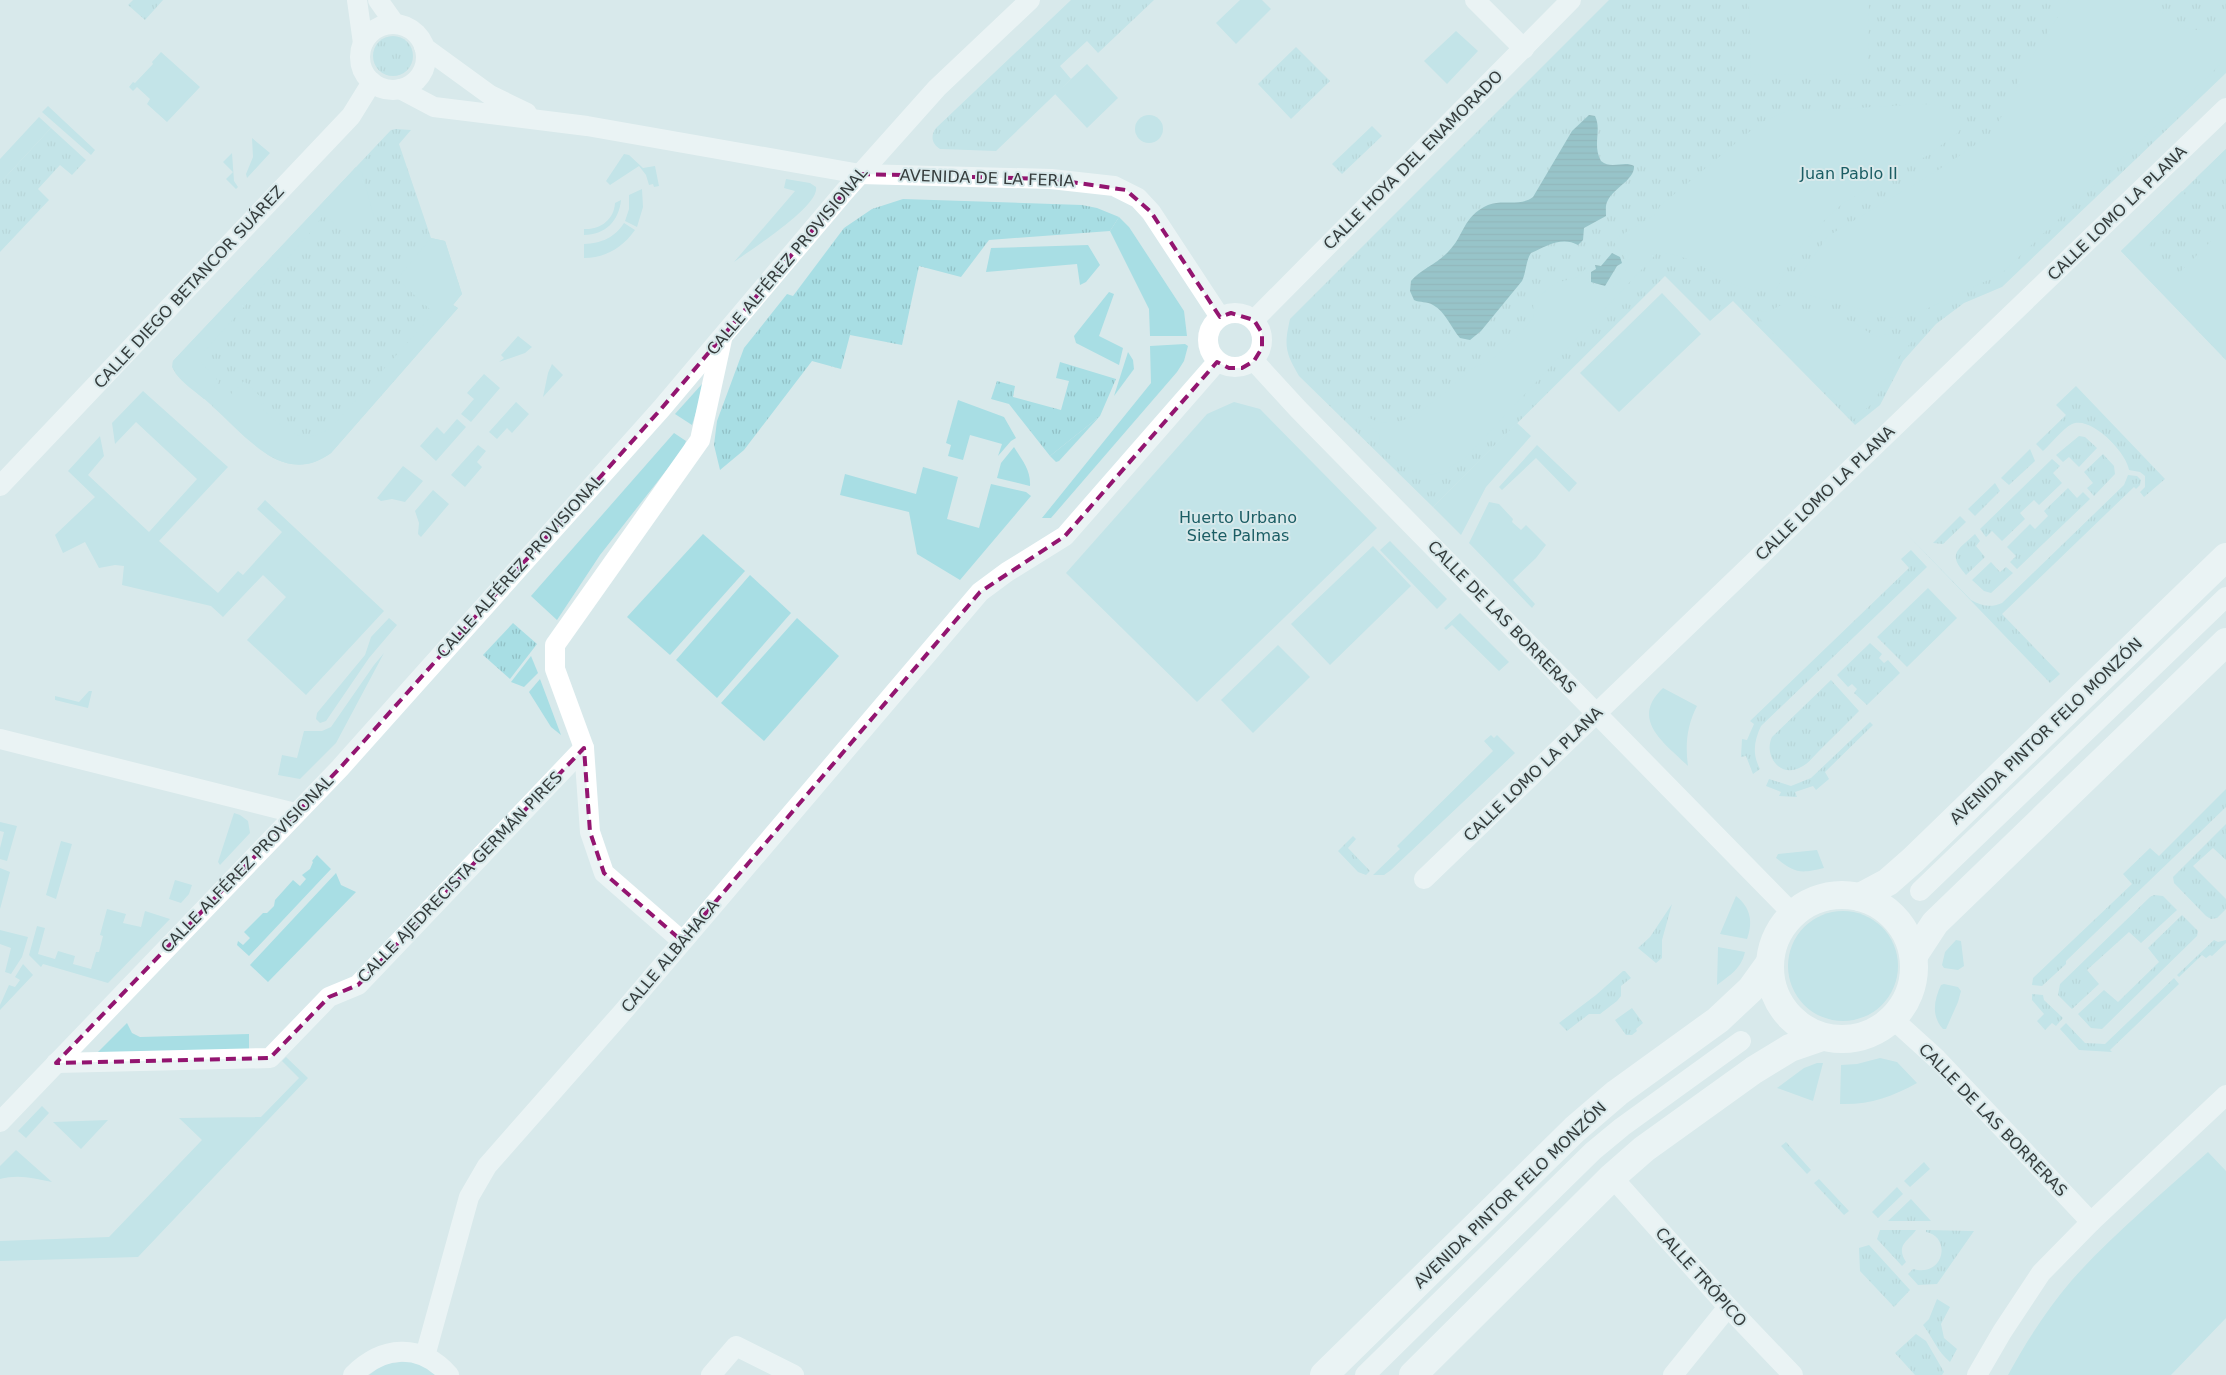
<svg xmlns="http://www.w3.org/2000/svg" width="2226" height="1375" viewBox="0 0 2226 1375" font-family="'DejaVu Sans',sans-serif">
	<style>
		.grass { fill: url(#grass-tufts) }
		.garden { fill: #a8dee4 }
		.water { fill: url(#water-rules) }
		.lines { fill: none; stroke-linecap: round; stroke-linejoin: round }
		.street { stroke: #fff; stroke-width: 20 }
		.secondary { stroke: #fff; stroke-width: 28 }
		.marked { fill: none; stroke: #931570; stroke-width: 4; stroke-dasharray: 10 6; stroke-linejoin: round }
		.labels { text-anchor: middle; dominant-baseline: central; stroke-width: 4; stroke-linejoin: round; paint-order: stroke }
		.street-label { font-size: 16px; fill: #353c3c; stroke: #d8e9eb }
		.park-label { font-size: 16px; fill: #1b5d64; stroke: #d8e9eb }
	</style>
	<defs>
		<pattern id="grass-tufts" width="24" height="20" patternUnits="userSpaceOnUse" patternTransform="scale(1.25)"><rect width="24" height="20" fill="#a8dee4"/><path d="M3 7l-1-3M5 7V3M7 7l1-3M15 17l-1-3M17 17v-4M19 17l1-3" fill="none" stroke="#91bfc4"/></pattern>
		<pattern id="water-rules" width="6" height="5" patternUnits="userSpaceOnUse" patternTransform="scale(1.25)"><rect width="6" height="5" fill="#4897a0"/><path d="M0 2.5h6" fill="none" stroke="#3d7c84"/></pattern>
	</defs>
	<rect width="100%" height="100%" fill="#d8e9eb"/>
	<g class="grass">
		<polygon points="133,0 163,0 145,20 128,5"/>
		<path d="M1071 0H1154L1098 53 1087 41 1060 66 1071 79 996 151 940 149C932 144 930 136 936 128Z"/>
		<path d="M1609 0H2226V73L2002 287 1964 303 1936 324 1903 361 1880 405 1855 425 1733 301 1710 321 1665 276 1433 507 1299 376C1285 352 1284 346 1290 319Z"/>
		<circle cx="393" cy="56" r="20"/>
		<polygon points="1296,47 1330,81 1291,119 1258,84"/>
		<polygon points="1372,126 1382,136 1342,174 1332,164"/>
		<polygon points="51,128 86,160 72,175 60,165 38,189 49,200 0,252 0,183"/>
		<path d="M396 129 411 130 399 144 431 238 445 241 462 294 453 305 458 308 331 453C310 468 290 468 268 455L176 374 172 367 173 361 391 130Z"/>
		<polygon points="2226,149 2226,360 2121,251"/>
		<polygon points="903,199 1082,205 1097,208 1119,217 1110,231 989,240 961,277 919,266 902,345 850,335 841,369 812,361 744,450 720,470 714,445 717,421 744,348 787,294 793,296 844,228 872,209"/>
		<polygon points="1060,362 1116,379 1100,416 1050,456 1009,404 991,399 997,381 1015,386 1013,397 1061,410 1069,381 1056,378"/>
		<path d="M2076 386 2165 479 2144 497 2140 492 2145 487V476L2140 472 2129 470C2127 453 2091 415 2072 424 2062 429 2052 443 2043 451L2036 444 2066 415 2056 405Z"/>
		<polygon points="2079,436 2085,437 2097,448 2079,467 2069,457 2063,462 2056,455"/>
		<polygon points="2030,449 2035,461 2009,485 2001,478"/>
		<polygon points="2103,454 2114,466 2115,474 2094,496 2087,488 2093,483 2084,472"/>
		<polygon points="2052,459 2060,466 2053,473 2062,483 2039,505 2034,500 2020,513 2025,519 2002,541 1992,531 1986,537 1980,529"/>
		<path d="M2128 475 2137 476 2141 480 2140 485 2136 489 2134 487 2002 614 2060 674 2050 683 1900 527 1971 600C1982 606 1990 608 2002 603L2124 485Z"/>
		<polygon points="1995,483 2000,491 1975,516 1968,509"/>
		<polygon points="2068,488 2077,498 2083,492 2090,499 2017,569 2010,562 2016,556 2007,547 2030,524 2035,529 2048,516 2044,511"/>
		<polygon points="1960,516 1966,522 1943,544 1933,543"/>
		<path d="M1975 534 1980 541 1976 546 1985 557 1966 575C1947 553 1957 551 1975 534Z"/>
		<path d="M1911 550 1927 567 1761 726C1754 741 1752 754 1760 769L1753 774 1746 756 1741 757 1742 739 1747 740 1754 724 1750 721 1909 568 1901 559Z"/>
		<polygon points="1991,562 2000,572 2006,567 2013,573 1991,593 1984,591 1972,580"/>
		<polygon points="1928,588 1957,618 1907,667 1877,637"/>
		<polygon points="513,623 537,644 510,679 483,655"/>
		<polygon points="1870,643 1882,654 1879,658 1884,663 1888,660 1900,673 1867,705 1854,693 1857,689 1852,684 1848,687 1837,675"/>
		<path d="M1831 680 1859 711C1846 724 1832 738 1818 752 1813 757 1808 764 1801 767 1781 779 1763 756 1772 737Z"/>
		<polygon points="1870,722 1873,725 1825,772 1829,779 1816,790 1813,786 1795,792 1797,797 1779,796 1781,792 1766,786 1769,779 1791,786 1811,778"/>
		<polygon points="2226,789 2226,807 2066,961 2066,964 2042,986 2032,985 2033,978 2132,884 2123,874 2150,848 2159,856"/>
		<polygon points="2226,824 2226,860 2213,848 2193,866 2226,899 2226,909 2217,918 2211,919 2206,916 2174,883 2173,877"/>
		<polygon points="1353,836 1356,839 1348,848 1370,871 1366,875 1358,872 1338,851"/>
		<polygon points="2154,895 2163,896 2177,910 2141,943 2129,932 2087,970 2099,984 2072,1009 2058,995 2060,984 2150,897"/>
		<polygon points="1672,904 1662,940 1662,958 1656,963 1638,948 1650,937"/>
		<polygon points="2182,915 2198,931 2197,936 2102,1029 2091,1028 2078,1014 2104,990 2118,1002 2159,962 2148,948"/>
		<polygon points="2214,940 2218,942 2226,940 2226,943 2212,956 2210,955 2206,958 2202,955 2179,977 2177,975"/>
		<polygon points="1623,971 1625,971 1631,978 1621,986 1621,996 1617,1001 1600,1014 1589,1014 1567,1031 1559,1023 1596,995"/>
		<polygon points="2174,978 2179,984 2110,1050 2112,1052 2079,1050 2060,1029 2066,1023 2085,1043 2105,1044"/>
		<polygon points="2032,994 2043,995 2044,1000 2063,1018 2056,1026 2052,1023 2045,1030 2037,1021 2044,1014 2032,1000"/>
		<polygon points="1632,1008 1643,1023 1636,1029 1637,1031 1632,1035 1626,1035 1615,1020"/>
		<polygon points="1786,1142 1811,1170 1807,1174 1781,1146"/>
		<polygon points="1924,1162 1930,1169 1910,1187 1904,1181"/>
		<polygon points="1819,1179 1849,1211 1844,1215 1814,1183"/>
		<polygon points="1897,1187 1903,1194 1878,1218 1872,1212"/>
		<polygon points="1911,1199 1931,1221 1888,1221"/>
		<path d="M1880 1230H1916C1909 1241 1895 1244 1906 1262L1902 1266 1877 1239Z"/>
		<path d="M1926 1230 1974 1231 1937 1284 1918 1285 1908 1274 1913 1269C1944 1278 1952 1237 1926 1232Z"/>
		<polygon points="1869,1245 1910,1290 1894,1307 1860,1271 1859,1248"/>
		<path d="M1937 1299 1950 1307 1941 1324 1944 1338 1957 1349 1950 1362C1937 1351 1933 1338 1923 1325L1929 1319Z"/>
		<polygon points="1916,1334 1926,1341 1944,1372 1942,1375 1915,1375 1895,1353"/>
	</g>
	<g class="garden">
		<polygon points="1240,0 1262,0 1271,9 1236,44 1216,23"/>
		<polygon points="1745,0 1869,0 1868,75 1751,74 1749,3"/>
		<path d="M2069 0H2153C2161 15 2177 28 2196 30 2205 30 2218 24 2226 20V59L2001 274 1922 311 1893 318 1801 293 1798 278 1828 236 1935 172 1990 135 2015 95 2020 74Z"/>
		<polygon points="1456,31 1478,51 1447,84 1424,61"/>
		<polygon points="161,52 200,87 167,122 147,104 150,99 137,87 133,91 129,87 133,82 135,83 153,64 152,62"/>
		<polygon points="1087,64 1118,98 1087,128 1055,94"/>
		<path d="M1921 104C1937 105 1970 105 1959 132L1925 157 1901 167 1841 205 1816 228 1787 263 1781 282 1775 290C1735 293 1725 277 1692 261 1682 256 1669 254 1658 252L1465 458C1455 464 1442 474 1429 475 1415 477 1390 454 1377 447L1380 436 1366 421V416C1403 441 1444 391 1470 370 1476 365 1485 365 1491 360 1506 348 1522 332 1534 317L1533 304 1534 300 1556 283 1578 277 1585 269 1590 276 1588 282 1593 286 1609 289 1619 283 1627 266 1625 258 1614 242 1618 237 1656 214 1660 206 1760 123 1790 110 1808 111Z"/>
		<polygon points="48,106 95,150 91,155 42,112"/>
		<circle cx="1149" cy="129" r="14"/>
		<polygon points="39,117 51,128 0,183 0,159"/>
		<polygon points="252,138 270,153 247,178 246,174 253,157"/>
		<polygon points="2226,149 2226,168 2207,188 2196,178"/>
		<polygon points="232,153 234,181 238,187 236,189 226,179 233,172 223,162"/>
		<polygon points="624,154 629,155 643,168 655,166 659,186 654,187 653,184 649,185 646,175 639,166 610,185 606,181"/>
		<path d="M356 167 362 173 374 217 351 240 324 214 309 234 201 355 200 361 219 382 204 399C193 389 170 376 173 361Z"/>
		<path d="M786 179 810 183 816 187C820 206 750 250 734 262L795 191 784 188Z"/>
		<polygon points="642,189 643,207 637,227 625,221 629,209 629,195"/>
		<polygon points="2182,191 2191,202 2149,245 2177,275 2226,226 2226,360 2121,251"/>
		<path d="M621 200C619 221 605 235 584 235V229C600 230 614 220 615 203Z"/>
		<polygon points="1119,217 1129,227 1184,311 1187,336 1150,336 1149,309 1110,231"/>
		<path d="M624 223 635 230C623 247 606 258 584 258V244C602 243 614 238 624 223Z"/>
		<path d="M431 238 445 241 462 294 453 305 458 308 331 453C284 488 246 436 212 406L228 390 232 394 244 381 265 401 260 407C284 428 300 449 332 427L434 313 397 279Z"/>
		<polygon points="1088,245 1100,265 1086,282 1080,285 1077,264 986,272 991,248"/>
		<polygon points="1109,292 1114,294 1099,336 1123,348 1119,365 1076,343 1074,336"/>
		<polygon points="1662,293 1701,334 1619,412 1580,373"/>
		<polygon points="1783,304 1851,321 1876,337 1889,334 1914,339 1892,365 1874,402 1854,419 1763,323 1754,310 1768,312"/>
		<polygon points="518,336 532,347 525,353 499,362 504,358 501,355"/>
		<polygon points="1185,344 1188,346 1184,361 1177,372 1051,518 1042,518 1151,383 1150,346"/>
		<polygon points="1128,352 1133,360 1134,369 1114,396"/>
		<polygon points="552,364 563,375 543,397 548,373"/>
		<polygon points="484,374 500,388 471,422 461,414 474,399 467,393"/>
		<polygon points="702,384 704,387 692,425 675,414"/>
		<polygon points="143,391 228,467 159,541 218,593 238,571 243,575 282,532 257,509 265,500 384,611 306,695 247,640 286,597 263,575 223,617 211,606 122,585 124,566 115,565 99,568 85,542 63,553 55,535 95,497 68,471 100,436 104,456 88,475 149,532 197,479 136,422 115,444 112,423"/>
		<polygon points="958,400 1004,417 1016,438 1011,441 998,456 1002,444 970,435 963,460 948,456 951,445 946,443"/>
		<polygon points="516,402 529,414 512,433 507,428 497,439 489,432"/>
		<polygon points="1234,402 1260,409 1377,528 1197,702 1066,573 1207,414"/>
		<polygon points="1100,416 1059,461 1056,462 1050,456"/>
		<polygon points="457,419 466,427 436,461 420,446 437,427 444,434"/>
		<polygon points="1517,423 1531,436 1486,487 1461,535 1433,507"/>
		<polygon points="674,433 686,441 683,449 600,555 557,620 531,596"/>
		<polygon points="478,445 486,451 477,462 482,467 465,487 451,475"/>
		<polygon points="1537,445 1577,483 1569,492 1536,458 1502,490 1499,487"/>
		<path d="M1014 447C1022 460 1031 470 1030 486L997 478 1001 463Z"/>
		<polygon points="403,466 423,481 405,502 392,499 381,501 377,498"/>
		<polygon points="923,467 958,477 947,519 979,528 991,484 1026,492 1031,496 960,580 917,554 909,512 840,495 845,474 916,494"/>
		<polygon points="433,490 449,504 421,537 418,534 419,523 415,511"/>
		<polygon points="1489,502 1499,504 1513,519 1512,522 1521,530 1526,525 1546,545 1536,558 1513,580 1535,604 1532,608 1469,543"/>
		<polygon points="703,534 745,571 670,655 627,617"/>
		<polygon points="1390,541 1447,599 1437,609 1380,550"/>
		<polygon points="1373,546 1411,586 1330,665 1291,624"/>
		<polygon points="750,575 791,613 717,698 676,660"/>
		<polygon points="1460,613 1509,662 1499,671 1452,625 1446,630 1444,628"/>
		<polygon points="389,618 397,625 369,658 326,721 320,723 316,719 317,713 365,655 371,637"/>
		<polygon points="797,618 839,656 764,741 721,703"/>
		<polygon points="1278,645 1310,677 1253,733 1221,700"/>
		<polygon points="384,653 336,743 300,779 278,775 282,755 297,758 304,731 322,731 331,727 374,665"/>
		<polygon points="531,656 538,673 524,687 511,682"/>
		<polygon points="540,679 561,735 551,727 529,692"/>
		<path d="M1663 688 1697 706C1687 725 1685 745 1688 766 1665 743 1629 720 1663 688Z"/>
		<polygon points="89,691 92,691 88,708 55,700 55,696 79,702"/>
		<polygon points="1491,735 1494,738 1497,735 1515,753 1391,870 1384,875 1373,875 1400,849 1397,846 1493,751 1484,741"/>
		<polygon points="234,813 240,815 248,821 250,833 220,865 218,862"/>
		<polygon points="0,822 17,826 7,861 0,859 0,848 4,832 0,831"/>
		<polygon points="61,841 72,844 56,899 46,895"/>
		<path d="M1817 850 1824 868C1799 874 1795 873 1776 858L1778 854Z"/>
		<polygon points="317,855 331,869 249,956 237,945 238,941 243,945 250,938 244,932 263,913 267,913 274,906 275,900 293,880 300,886 306,879 302,875 310,869 313,862 312,861"/>
		<polygon points="0,868 10,872 0,909"/>
		<polygon points="336,873 341,885 356,892 268,982 250,965"/>
		<polygon points="175,880 192,885 189,894 181,903 169,899"/>
		<path d="M1736 896C1751 908 1753 922 1747 939L1720 934Z"/>
		<polygon points="107,909 126,914 123,923 141,927 145,911 170,919 108,983 43,964 41,967 29,955 37,926 45,928 38,954 55,959 58,951 75,956 73,964 91,969 96,952 99,952 103,936 100,935"/>
		<circle cx="1843" cy="966" r="55"/>
		<polygon points="0,930 28,937 22,957 11,974 5,972 11,948 0,944"/>
		<polygon points="1956,940 1961,941 1964,966 1958,970 1944,968 1942,965 1945,952"/>
		<path d="M1718 947 1745 952C1741 969 1730 975 1717 985Z"/>
		<polygon points="23,964 33,975 0,1010 0,1005 9,985 15,987 20,980 15,977"/>
		<path d="M1944 984 1958 987 1961 991 1958 1002 1946 1029H1943C1931 1016 1934 1000 1941 985Z"/>
		<polygon points="127,1023 132,1033 140,1037 249,1034 249,1053 93,1057"/>
		<polygon points="286,1057 308,1078 138,1257 0,1261 0,1241 109,1237 202,1140 179,1118 261,1117 299,1078 282,1061"/>
		<path d="M1880 1058 1897 1062 1917 1083C1892 1097 1869 1105 1840 1104L1841 1065 1857 1064Z"/>
		<polygon points="1817,1063 1823,1063 1813,1101 1777,1088 1804,1068"/>
		<polygon points="42,1106 49,1113 26,1138 18,1131"/>
		<polygon points="108,1120 81,1149 53,1122"/>
		<path d="M16 1150 52 1182C34 1178 18 1174 0 1179V1166Z"/>
		<path d="M2208 1152 2226 1171V1318L2171 1375H2008C2026 1342 2047 1309 2072 1280 2112 1235 2163 1193 2208 1152Z"/>
		<polygon points="417,1360 442,1375 369,1375 384,1364"/>
	</g>
	<g class="water">
		<path d="M1589 115 1595 116C1602 130 1592 145 1601 161 1612 170 1624 160 1634 166 1635 179 1614 188 1608 200 1605 205 1606 210 1606 216L1584 228 1583 240 1578 245C1562 236 1546 246 1531 253 1526 260 1526 273 1522 281L1481 331 1470 340 1460 338C1451 328 1446 312 1433 305 1427 301 1420 303 1414 300L1410 291 1411 281C1420 270 1438 263 1448 252 1465 235 1462 217 1488 205 1502 199 1520 207 1533 197L1572 131Z"/>
		<polygon points="1612,253 1620,257 1622,263 1617,266 1605,286 1591,282 1591,272 1596,269 1595,265 1601,266"/>
	</g>
	<g class="lines">
		<g class="street">
			<polyline points="357,0 363,43"/>
			<polyline points="378,0 395,24"/>
			<polyline points="1475,0 1524,49"/>
			<circle cx="393" cy="57" r="33"/>
			<polyline points="424,47 490,95 527,113"/>
			<polyline points="400,89 434,107 587,126 860,174 1051,179 1114,186 1138,198 1151,212 1220,317"/>
			<circle cx="1235" cy="340" r="27"/>
			<polyline points="1254,320 1571,0"/>
			<polyline points="1254,361 1298,409 1793,914"/>
			<polyline points="0,486 351,116 372,82"/>
			<polyline points="0,739 295,813"/>
			<polyline points="1424,879 2226,108"/>
			<polyline points="1920,891 2226,597"/>
			<polyline points="682,941 604,873 590,832 584,748 555,669 555,645 700,440 722,339"/>
			<polyline points="1893,1019 1937,1059 2091,1222"/>
			<polyline points="56,1063 270,1058 329,997 358,985 584,748"/>
			<polyline points="0,1122 340,768 661,409 845,191 937,88 1030,0"/>
			<polyline points="1612,1177 1728,1307 1793,1375"/>
			<polyline points="425,1356 469,1197 487,1166 621,1014 980,592 1007,572 1065,536 1217,362"/>
			<path d="M353 1375C382 1346 420 1342 449 1375"/>
			<polyline points="711,1375 736,1346 794,1375"/>
			<polyline points="1365,1375 1593,1151 1622,1127 1741,1041"/>
			<polyline points="1673,1375 1728,1307"/>
			<polyline points="1977,1375 2002,1332 2041,1273 2091,1222 2226,1095"/>
		</g>
		<g class="secondary">
			<circle cx="1842" cy="967" r="72"/>
			<polyline points="1860,897 1888,882 1913,860 2226,557"/>
			<polyline points="1914,955 1935,923 2226,642"/>
			<polyline points="1324,1375 1575,1129 1617,1093 1718,1020 1751,989 1769,964"/>
			<polyline points="1413,1375 1612,1177 1644,1149 1754,1070 1790,1048 1822,1037"/>
		</g>
	</g>
	<path d="M0 0H2226V1375H0ZM860 174 1051 179 1126 190 1151 212 1220 317 1231 313 1254 320 1262 333V348L1254 361 1242 368H1229L1217 362 1065 536 980 592 682 941 604 873 590 832 584 748 358 985 329 997 270 1058 56 1063 340 768 661 409Z" fill="#d8e9eb" fill-opacity=".55" fill-rule="evenodd"/>
	<path class="marked" d="M860 174 1051 179 1126 190 1151 212 1220 317 1231 313 1254 320 1262 333V348L1254 361 1242 368H1229L1217 362 1065 536 980 592 682 941 604 873 590 832 584 748 358 985 329 997 270 1058 56 1063 340 768 661 409Z"/>
	<g class="labels">
		<g class="street-label">
			<text transform="translate(1413 160) rotate(-45)">CALLE HOYA DEL ENAMORADO</text>
			<text transform="translate(987 178) rotate(2)">AVENIDA DE LA FERIA</text>
			<text transform="translate(2117 213) rotate(-44)">CALLE LOMO LA PLANA</text>
			<text transform="translate(787 261) rotate(-50)">CALLE ALFÉREZ PROVISIONAL</text>
			<text transform="translate(189 287) rotate(-47)">CALLE DIEGO BETANCOR SUÁREZ</text>
			<text transform="translate(1825 493) rotate(-44)">CALLE LOMO LA PLANA</text>
			<text transform="translate(520 566) rotate(-48)">CALLE ALFÉREZ PROVISIONAL</text>
			<text transform="translate(1502 617) rotate(46)">CALLE DE LAS BORRERAS</text>
			<text transform="translate(2046 731) rotate(-44)">AVENIDA PINTOR FELO MONZÓN</text>
			<text transform="translate(1533 774) rotate(-44)">CALLE LOMO LA PLANA</text>
			<text transform="translate(247 864) rotate(-46)">CALLE ALFÉREZ PROVISIONAL</text>
			<text transform="translate(460 877) rotate(-46)">CALLE AJEDRECISTA GERMÁN PIRES</text>
			<text transform="translate(670 956) rotate(-50)">CALLE ALBAHACA</text>
			<text transform="translate(1993 1120) rotate(46)">CALLE DE LAS BORRERAS</text>
			<text transform="translate(1510 1195) rotate(-44)">AVENIDA PINTOR FELO MONZÓN</text>
			<text transform="translate(1701 1277) rotate(48)">CALLE TRÓPICO</text>
		</g>
		<g class="park-label">
			<text x="1849" y="173">Juan Pablo II</text>
			<text x="1238" y="517">Huerto Urbano<tspan x="1238" dy="18">Siete Palmas</tspan></text>
		</g>
	</g>
</svg>
